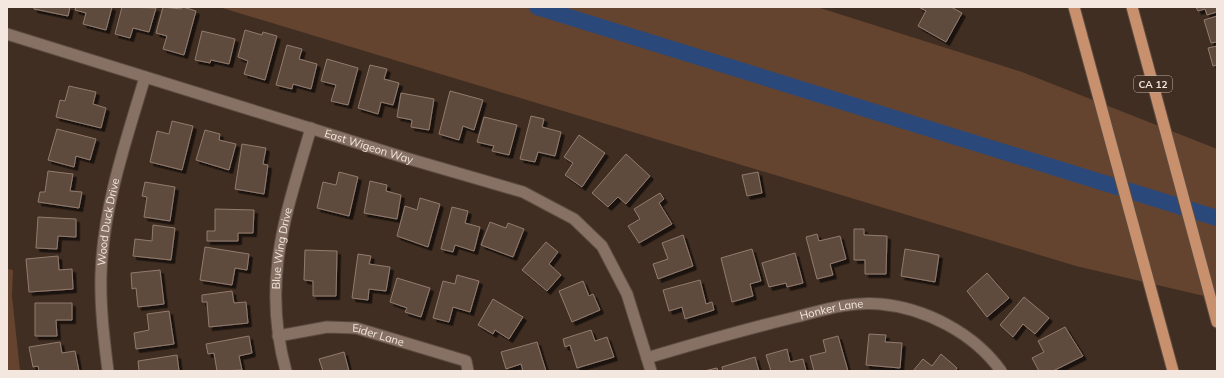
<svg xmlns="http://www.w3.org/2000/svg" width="1224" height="378" viewBox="0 0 1224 378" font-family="Mulish,sans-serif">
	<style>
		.green { fill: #65442f }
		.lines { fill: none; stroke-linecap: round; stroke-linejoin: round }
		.canal { stroke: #2b487b; stroke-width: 16 }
		.building { fill: #5f4b3e; stroke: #917b6e; filter: url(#shadow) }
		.minor-casing { stroke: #5c4c42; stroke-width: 13 }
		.trunk-casing { stroke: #5c4c42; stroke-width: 13 }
		.minor { stroke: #877164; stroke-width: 11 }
		.trunk { stroke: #c8906c; stroke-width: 11 }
		.labels { text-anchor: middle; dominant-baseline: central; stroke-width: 3.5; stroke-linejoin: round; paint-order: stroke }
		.shield { fill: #412e22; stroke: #beb0a6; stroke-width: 1 }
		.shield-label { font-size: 10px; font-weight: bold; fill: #f3e7df }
		.street-label { font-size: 11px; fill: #f3e7df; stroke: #412e22 }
	</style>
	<defs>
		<filter id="shadow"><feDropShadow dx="3.5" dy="3.5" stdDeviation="0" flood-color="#0009"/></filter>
	</defs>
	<rect width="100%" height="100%" fill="#412e22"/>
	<g class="green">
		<polygon points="219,7 817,7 1022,72 1217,149 1217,299 1076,266"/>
		<polygon points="7,269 13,270 12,296 20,371 7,371"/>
	</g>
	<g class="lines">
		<polyline class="canal" points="537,7 1217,218"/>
	</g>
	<g class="building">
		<polygon points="34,7 70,7 68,16 34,9"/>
		<polygon points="76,7 112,7 106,30 83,24 86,13 75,10"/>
		<polygon points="122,7 156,8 149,32 133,28 130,38 115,34"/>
		<polygon points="163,7 181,9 183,7 196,11 184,55 163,49 167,36 156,33"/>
		<polygon points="919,7 951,7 962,13 946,42 918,26 926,11"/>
		<polygon points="1196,7 1217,7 1217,12 1207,15 1205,9 1198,11"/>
		<polygon points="1217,16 1217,42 1211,43 1204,20"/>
		<polygon points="245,30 262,35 263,32 277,36 265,80 244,74 248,61 238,57"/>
		<polygon points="202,31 235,39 229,64 211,60 210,63 195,60"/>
		<polygon points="287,45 302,49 299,59 317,64 311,89 293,84 292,89 276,85"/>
		<polygon points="1217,46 1217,65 1213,66 1208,48"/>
		<polygon points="327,59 358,68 348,105 331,101 336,85 321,81"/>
		<polygon points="370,65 387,69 384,79 399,83 393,105 381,102 378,114 358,108"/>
		<polygon points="69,86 96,92 93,104 106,108 101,128 56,117 60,100 65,101"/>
		<polygon points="450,91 483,100 474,130 463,126 459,140 439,134"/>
		<polygon points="401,93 434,99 429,130 411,127 412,120 397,117"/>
		<polygon points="531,116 544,119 542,127 561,132 555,156 538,152 535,162 520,159"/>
		<polygon points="484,117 517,125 509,155 492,151 494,146 477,142"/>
		<polygon points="172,121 193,126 182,170 150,162 157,131 169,134"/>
		<polygon points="57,129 96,139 90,160 76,156 74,167 48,160"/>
		<polygon points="205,130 220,134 219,140 236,144 229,170 196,160"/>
		<polygon points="579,135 605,153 582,187 565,175 573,163 564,157"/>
		<polygon points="242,144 266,148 263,164 268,165 264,194 235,189"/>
		<polygon points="626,154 650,176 626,204 618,197 608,207 592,193"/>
		<polygon points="48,171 73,174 70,191 82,192 79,208 38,202 40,192 45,192"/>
		<polygon points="339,172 358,177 349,216 317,208 323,182 336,185"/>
		<polygon points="758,172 762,193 747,196 742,175"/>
		<polygon points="370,181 387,185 386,191 401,195 397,219 364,213"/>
		<polygon points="145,182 175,187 170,221 144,217 147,197 142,196"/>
		<polygon points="660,193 664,199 659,203 672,224 639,243 628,226 640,219 634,209"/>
		<polygon points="420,198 440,204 428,247 397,236 405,206 417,210"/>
		<polygon points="452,207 468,211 465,223 480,227 474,251 455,245 453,252 441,249"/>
		<polygon points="215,209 254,210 253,233 238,233 238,241 207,241 207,231 215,231"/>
		<polygon points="38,217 76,219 76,237 58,236 57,249 36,248"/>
		<polygon points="490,222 506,228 508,223 524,229 513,257 481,245"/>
		<polygon points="153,225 175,228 171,260 133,256 135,239 152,241"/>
		<polygon points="854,229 864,229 864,235 887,236 886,274 865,274 865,260 854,260"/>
		<polygon points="817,234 819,241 840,236 846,259 830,264 833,275 817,279 806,237"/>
		<polygon points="683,235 693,266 658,279 653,264 668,259 662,243"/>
		<polygon points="546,242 558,252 549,264 561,275 547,291 522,270"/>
		<polygon points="205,247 249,254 247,270 235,268 232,285 200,280"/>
		<polygon points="752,249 761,281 750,284 753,296 732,302 721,258"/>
		<polygon points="905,249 939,255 935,282 901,276"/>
		<polygon points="305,250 337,251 336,296 313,296 313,281 304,280"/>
		<polygon points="795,253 803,283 787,287 786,283 769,287 762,263"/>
		<polygon points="358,254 371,256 369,264 390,267 386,291 369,289 368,300 352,298"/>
		<polygon points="58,256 59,270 72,269 73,289 29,292 26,259"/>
		<polygon points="160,270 164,304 138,307 136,288 132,289 131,273"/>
		<polygon points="987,273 1009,298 987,317 967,291"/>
		<polygon points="457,275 479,281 470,312 453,307 449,322 433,318 443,281 455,284"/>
		<polygon points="397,278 430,288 421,317 405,312 407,308 390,302"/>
		<polygon points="700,280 706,304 712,302 714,310 685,319 682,307 669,311 663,290"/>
		<polygon points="583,281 589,296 593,294 600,310 572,322 559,291"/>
		<polygon points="232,291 234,303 246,302 248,323 209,327 207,302 202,302 202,295"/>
		<polygon points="1024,297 1049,318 1035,334 1023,324 1013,337 1000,325"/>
		<polygon points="493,299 523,317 509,339 495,330 493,334 478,325"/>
		<polygon points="35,303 72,303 72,320 56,320 57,336 35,336"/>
		<polygon points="169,311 174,344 136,349 134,333 149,330 147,314"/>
		<polygon points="1065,327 1083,356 1053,371 1039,371 1032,358 1044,352 1038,341"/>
		<polygon points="591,330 595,341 607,337 614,357 577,368 570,345 565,347 563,339"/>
		<polygon points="869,334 886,335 885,342 902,343 900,368 866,365"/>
		<polygon points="249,336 252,353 239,356 242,370 217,371 214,353 208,354 206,344"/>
		<polygon points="838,336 848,371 814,371 810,356 826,352 823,340"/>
		<polygon points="60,342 62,353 75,351 79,371 39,371 38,366 33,367 29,347"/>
		<polygon points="537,342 546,371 523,371 521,364 506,369 501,352"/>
		<polygon points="787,349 790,362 803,359 806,371 771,371 766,355"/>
		<polygon points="344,352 349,371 323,371 319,359"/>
		<polygon points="941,354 957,368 955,371 913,371 923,359 932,366"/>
		<polygon points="177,355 179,371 139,371 138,361"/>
		<polygon points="755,357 759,371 723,371 722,367"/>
		<polygon points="717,368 718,371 704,371"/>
	</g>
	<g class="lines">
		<defs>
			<g id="minor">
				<path id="s1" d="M7 34 406 158 523 192 574 219 602 246 627 294 651 371"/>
				<path id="s2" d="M278 336 327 327 356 328 466 361 468 371"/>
				<path id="s3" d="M647 358C697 343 746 329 796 317 823 310 852 301 880 304 925 308 974 333 1001 371"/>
				<path id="s4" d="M108 371C104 339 100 307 101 274 103 207 126 141 145 77"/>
				<path id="s5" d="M286 371C261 280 286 214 311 128"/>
			</g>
			<g id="trunk">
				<polyline points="1074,7 1173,371"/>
				<polyline points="1132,7 1217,322"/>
			</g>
		</defs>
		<use href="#minor" class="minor-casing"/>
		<use href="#trunk" class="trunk-casing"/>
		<use href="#minor" class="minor"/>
		<use href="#trunk" class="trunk"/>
	</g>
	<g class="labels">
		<rect class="shield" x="1134" y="76" width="38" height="16" rx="3"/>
		<g class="shield-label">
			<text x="1153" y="84">CA 12</text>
		</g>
		<g class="street-label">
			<text stroke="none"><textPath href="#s1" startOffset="379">East Wigeon Way</textPath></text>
			<text stroke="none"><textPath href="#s4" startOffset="150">Wood Duck Drive</textPath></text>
			<text stroke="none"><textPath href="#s5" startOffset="124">Blue Wing Drive</textPath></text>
			<text stroke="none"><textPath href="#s3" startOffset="191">Honker Lane</textPath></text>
			<text stroke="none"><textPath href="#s2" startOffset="102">Eider Lane</textPath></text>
		</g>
	</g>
	<rect width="1224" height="378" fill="none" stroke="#f3e7df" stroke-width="16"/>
</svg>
